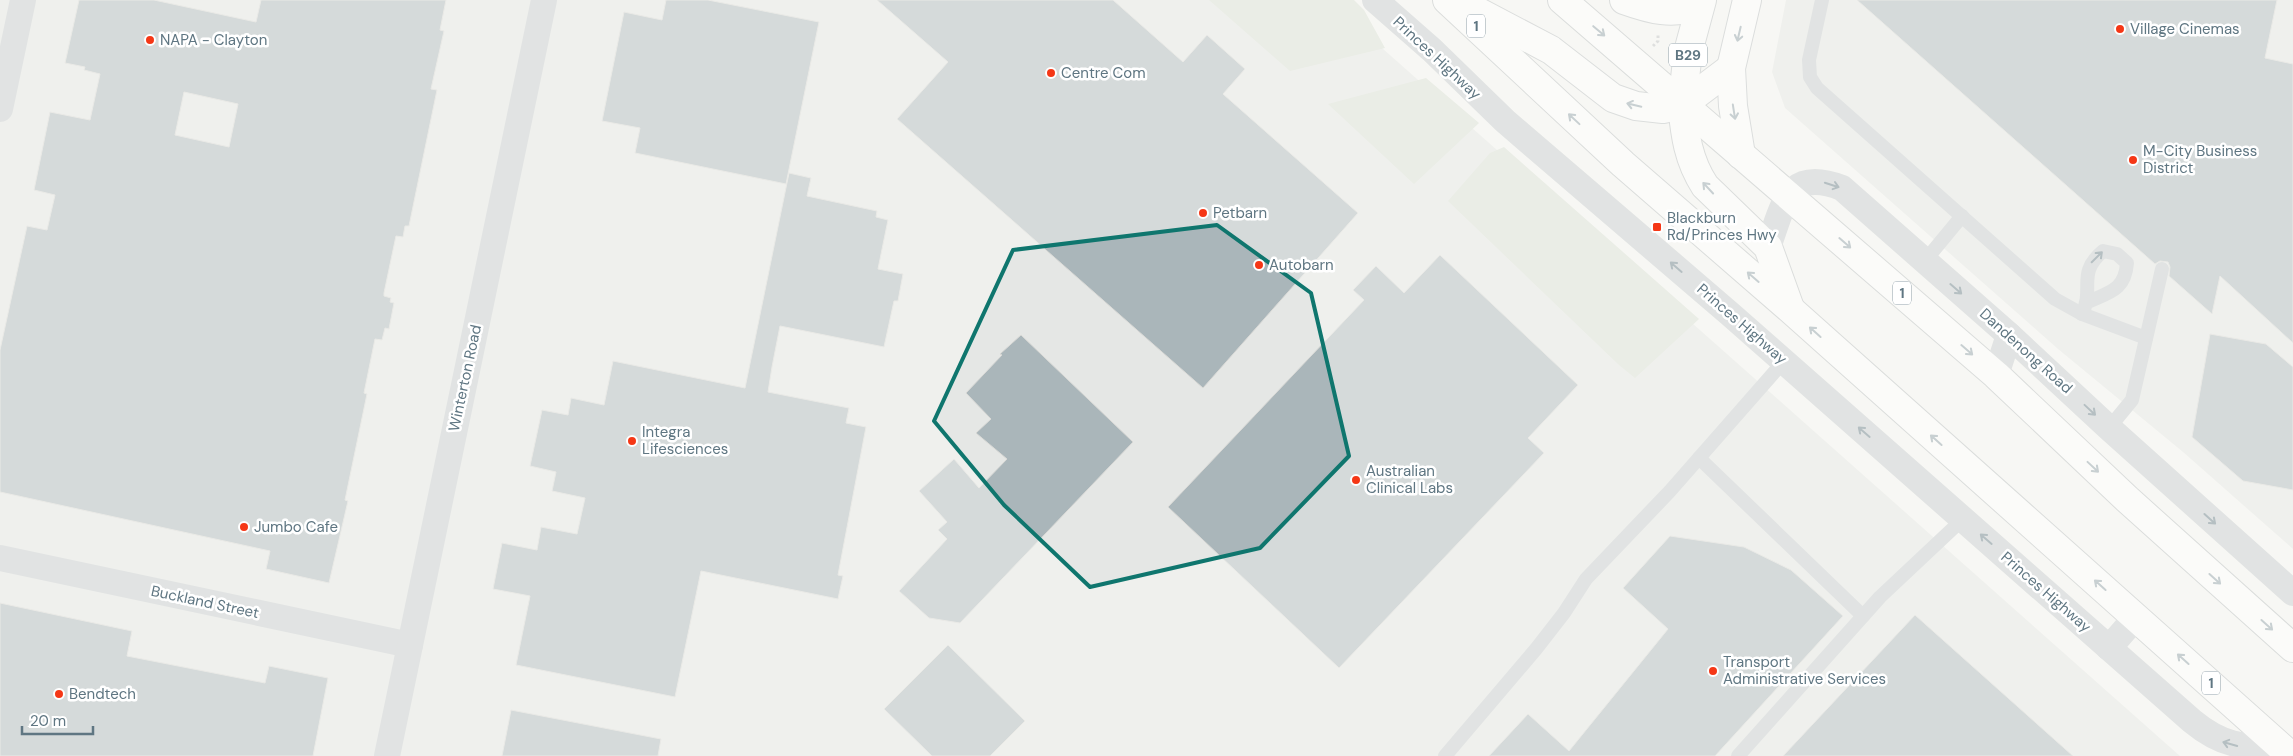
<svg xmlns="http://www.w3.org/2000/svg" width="2293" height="756" viewBox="0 0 2293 756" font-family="'DM Sans',sans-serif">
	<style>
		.built { fill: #e5e7e5 }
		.green { fill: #d9e0d4 }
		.building { fill: #aab6ba; stroke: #d9d9d6; fill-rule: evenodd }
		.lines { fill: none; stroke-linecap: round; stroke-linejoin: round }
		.primary-casing { stroke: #b9bec1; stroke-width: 30 }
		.highway-casing { stroke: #b8bdbf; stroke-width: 30 }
		.path { stroke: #bfc2c4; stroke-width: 3; stroke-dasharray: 2.5 2.5; stroke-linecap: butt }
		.lane { stroke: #c6cbce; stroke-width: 14 }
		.street { stroke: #c6cbce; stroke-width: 26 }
		.primary { stroke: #fff; stroke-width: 28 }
		.highway { stroke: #fff; stroke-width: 28 }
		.oneway { stroke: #8f9fa8 }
		.oneway2 { stroke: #647a86 }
		.marked { fill: none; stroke: #0f766e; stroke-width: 4; stroke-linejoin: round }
		.poi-dot { fill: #f53716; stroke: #fff; stroke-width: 2 }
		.labels { text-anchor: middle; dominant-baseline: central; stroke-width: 5; stroke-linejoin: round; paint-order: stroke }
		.shield { fill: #fff; stroke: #8f9fa8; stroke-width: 1 }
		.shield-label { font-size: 14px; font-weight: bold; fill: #5f7682 }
		.poi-label { font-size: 15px; fill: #5f7682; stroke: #fff; text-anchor: start }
		.street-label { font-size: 15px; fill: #5f7682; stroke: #fff }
	</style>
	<rect width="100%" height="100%" fill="#f7f7f4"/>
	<g class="built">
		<polygon points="0,0 1328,0 2180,756 0,756"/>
		<polygon points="1786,0 2293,0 2293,549 2183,452 2058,349 1785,108 1772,72"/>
	</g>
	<g class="green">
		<polygon points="1209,0 1354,0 1364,10 1385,48 1290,71"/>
		<polygon points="1426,78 1479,123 1414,184 1328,104"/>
		<polygon points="1504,147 1699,319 1635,378 1619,365 1448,201 1490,153"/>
	</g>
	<g class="building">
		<path d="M79 0H154L256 22 261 0H446L440 30 444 31 431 89 437 90 409 226H405L403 237 396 236 384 293V296L391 298 390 302 394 303 389 329 385 328 382 340 375 339 364 393 367 394 345 500 348 501 329 583 266 569 270 551 0 492V350L27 226 47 230 55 195 34 190 50 112 90 120 100 74 84 70 85 67 65 63ZM184 92 238 104 229 147 175 135Z"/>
		<polygon points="666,0 708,0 819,22 786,184 635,153 640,128 602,121 624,12 662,20"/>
		<polygon points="877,0 1113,0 1183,62 1207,35 1245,69 1223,94 1358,213 1203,388 897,119 948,62"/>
		<polygon points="1857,0 2277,0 2265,58 2293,64 2293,343 2220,276 2212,314 2169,276 2170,267 2168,262 2160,261 2155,264"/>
		<polygon points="789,173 811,178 807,196 877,211 876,217 888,220 878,269 903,274 898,301 894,301 884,347 780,326 772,367 768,392 849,408 846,423 866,427 838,575 843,576 838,599 701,571 675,697 516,665 530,596 493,589 502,543 537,550 541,527 577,534 585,498 552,491 556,472 530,466 542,410 568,415 571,398 604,405 613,361 745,388"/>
		<polygon points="1440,255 1578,385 1528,438 1544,453 1339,668 1168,507 1364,300 1353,290 1376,266 1404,293"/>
		<polygon points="2210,334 2266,344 2293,367 2293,490 2243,481 2192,437"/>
		<polygon points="1021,335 1133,442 960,623 929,618 899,591 947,539 938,530 947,522 919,491 954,459 979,488 1007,459 976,433 991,419 966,393 1002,355 1000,354"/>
		<polygon points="1670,536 1744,547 1791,570 1843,616 1715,756 1489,756 1528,714 1569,751 1668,629 1623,588"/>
		<polygon points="0,603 132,631 127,656 265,683 269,666 328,678 313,756 0,756"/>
		<polygon points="1915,615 2073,756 1783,756"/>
		<polygon points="948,645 1025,721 990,756 932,756 884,709"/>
		<polygon points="511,710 661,739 658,756 502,756"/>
	</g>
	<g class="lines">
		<defs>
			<g id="primary">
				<polyline points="1456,0 1551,50 1613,98 1636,106 1663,109 1682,105 1731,68"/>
				<path d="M1624 0C1652 10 1671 15 1700 6"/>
				<polyline points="1682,105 1688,52 1702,0"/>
				<polyline points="1741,155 1733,106 1731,68 1747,0"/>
			</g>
			<g id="highway">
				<polyline points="1447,0 1623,164 1790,309 2291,756"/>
				<polyline points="1562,0 1996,375 2127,499 2293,648"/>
				<path d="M1682 105C1685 135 1688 160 1705 186L1768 247 1790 308"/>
			</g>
		</defs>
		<use href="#primary" class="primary-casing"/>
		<use href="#highway" class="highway-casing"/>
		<polyline class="path" points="1653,46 1658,41 1658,34"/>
		<g class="lane">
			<polyline points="1822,0 1809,60 1810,77 1817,88 2055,299 2082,314 2146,338"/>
			<polyline points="1924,262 1962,216"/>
			<path d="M2082 314C2095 288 2076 274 2103 251L2117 254 2127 263C2125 290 2110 292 2088 302"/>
			<polyline points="2109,428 2132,400 2162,269"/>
			<polyline points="1699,458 1863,616"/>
			<polyline points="1445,756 1536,649 1564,613 1586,579 1670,491 1784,361"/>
			<polyline points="1738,756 1880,597 1963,519"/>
		</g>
		<g class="street">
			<path d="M1375 0 1432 50 1505 121 1730 314 2192 721C2221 745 2242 748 2279 746"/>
			<polyline points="0,109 23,0"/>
			<path d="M1768 247C1784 204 1787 167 1842 188L2009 335 2109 428 2293 593"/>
			<polyline points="1996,375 2009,335"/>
			<polyline points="0,558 410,645"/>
			<polyline points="2109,648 2136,617"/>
			<polyline points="387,756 544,0"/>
		</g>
		<use href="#primary" class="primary"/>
		<use href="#highway" class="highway"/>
	</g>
	<defs><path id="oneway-shaft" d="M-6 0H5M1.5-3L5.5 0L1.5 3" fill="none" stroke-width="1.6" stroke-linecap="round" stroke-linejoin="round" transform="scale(1.25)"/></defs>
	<g class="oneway">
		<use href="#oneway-shaft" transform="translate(1599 31) rotate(40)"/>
		<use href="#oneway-shaft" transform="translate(1739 34) rotate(103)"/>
		<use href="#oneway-shaft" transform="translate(1634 105) rotate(-167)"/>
		<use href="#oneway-shaft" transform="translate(1734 112) rotate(81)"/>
		<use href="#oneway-shaft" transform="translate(1574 119) rotate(-137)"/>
		<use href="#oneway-shaft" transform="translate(1708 188) rotate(-133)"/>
		<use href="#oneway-shaft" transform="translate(1845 243) rotate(41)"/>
		<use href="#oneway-shaft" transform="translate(1753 277) rotate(-139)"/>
		<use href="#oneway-shaft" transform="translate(1815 332) rotate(-138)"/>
		<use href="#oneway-shaft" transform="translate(1967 350) rotate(41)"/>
		<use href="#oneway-shaft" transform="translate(1936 440) rotate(-138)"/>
		<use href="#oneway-shaft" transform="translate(2093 467) rotate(43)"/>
		<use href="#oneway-shaft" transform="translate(2215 579) rotate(42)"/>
		<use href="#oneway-shaft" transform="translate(2100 585) rotate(-138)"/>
		<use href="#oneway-shaft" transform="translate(2267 625) rotate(42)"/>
		<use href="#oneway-shaft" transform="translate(2183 659) rotate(-138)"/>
	</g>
	<g class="oneway2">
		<use href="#oneway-shaft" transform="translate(1832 185) rotate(18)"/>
		<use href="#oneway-shaft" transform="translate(2097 257) rotate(-45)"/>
		<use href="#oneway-shaft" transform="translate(1676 267) rotate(-139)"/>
		<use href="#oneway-shaft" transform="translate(1956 289) rotate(41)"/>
		<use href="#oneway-shaft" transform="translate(2090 410) rotate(43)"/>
		<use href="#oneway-shaft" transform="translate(1864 432) rotate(-139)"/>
		<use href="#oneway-shaft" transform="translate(2210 519) rotate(42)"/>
		<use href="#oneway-shaft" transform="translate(1986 539) rotate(-139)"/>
		<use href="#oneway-shaft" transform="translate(2230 744) rotate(-164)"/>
	</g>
	<path d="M0 0H2293V756H0ZM1217 225 1311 293 1349 456 1260 548 1090 587 1004 505 934 421 1013 250Z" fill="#f7f7f4" fill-opacity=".55" fill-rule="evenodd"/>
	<path class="marked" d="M1217 225 1311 293 1349 456 1260 548 1090 587 1004 505 934 421 1013 250Z"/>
	<g class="poi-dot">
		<circle cx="2120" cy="29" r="5"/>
		<circle cx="150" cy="40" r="5"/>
		<circle cx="1051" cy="73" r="5"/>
		<circle cx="2133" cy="160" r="5"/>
		<circle cx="1203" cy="213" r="5"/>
		<rect x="1652" y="222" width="10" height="10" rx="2.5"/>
		<circle cx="1259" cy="265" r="5"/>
		<circle cx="632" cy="441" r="5"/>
		<circle cx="1356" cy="480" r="5"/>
		<circle cx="244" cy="527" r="5"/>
		<circle cx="1713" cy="671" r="5"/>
		<circle cx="59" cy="694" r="5"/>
	</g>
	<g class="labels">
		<g class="shield">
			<rect x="1467" y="14.5" width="18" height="23" rx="4"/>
			<rect x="1669" y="43.5" width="38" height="23" rx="4"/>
			<rect x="1893" y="281.5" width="18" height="23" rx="4"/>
			<rect x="2202" y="671.5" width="18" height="23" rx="4"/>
		</g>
		<g class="shield-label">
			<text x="1476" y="26">1</text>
			<text x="1688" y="55">B29</text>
			<text x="1902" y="293">1</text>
			<text x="2211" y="683">1</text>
		</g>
		<g class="poi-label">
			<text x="2130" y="29">Village Cinemas</text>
			<text x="160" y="40">NAPA - Clayton</text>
			<text x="1061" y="73">Centre Com</text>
			<text x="2143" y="151">M-City Business<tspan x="2143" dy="17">District</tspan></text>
			<text x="1213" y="213">Petbarn</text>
			<text x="1667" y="218">Blackburn<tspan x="1667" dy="17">Rd/Princes Hwy</tspan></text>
			<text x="1269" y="265">Autobarn</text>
			<text x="642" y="432">Integra<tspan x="642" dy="17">Lifesciences</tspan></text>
			<text x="1366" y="471">Australian<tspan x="1366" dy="17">Clinical Labs</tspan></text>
			<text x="254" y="527">Jumbo Cafe</text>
			<text x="1723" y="662">Transport<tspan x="1723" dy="17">Administrative Services</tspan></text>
			<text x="69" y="694">Bendtech</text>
		</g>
		<g class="street-label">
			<text transform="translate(1437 58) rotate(43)">Princes Highway</text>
			<text transform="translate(1742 324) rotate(41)">Princes Highway</text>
			<text transform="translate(2026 351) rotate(42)">Dandenong Road</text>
			<text transform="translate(465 378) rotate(-78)">Winterton Road</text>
			<text transform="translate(2046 592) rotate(41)">Princes Highway</text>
			<text transform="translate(205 602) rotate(12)">Buckland Street</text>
		</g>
	</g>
	<path d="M22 726v8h71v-8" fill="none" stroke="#5f7682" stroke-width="2.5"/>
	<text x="30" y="726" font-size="15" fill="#5f7682" stroke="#ffffff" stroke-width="4" paint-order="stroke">20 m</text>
</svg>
